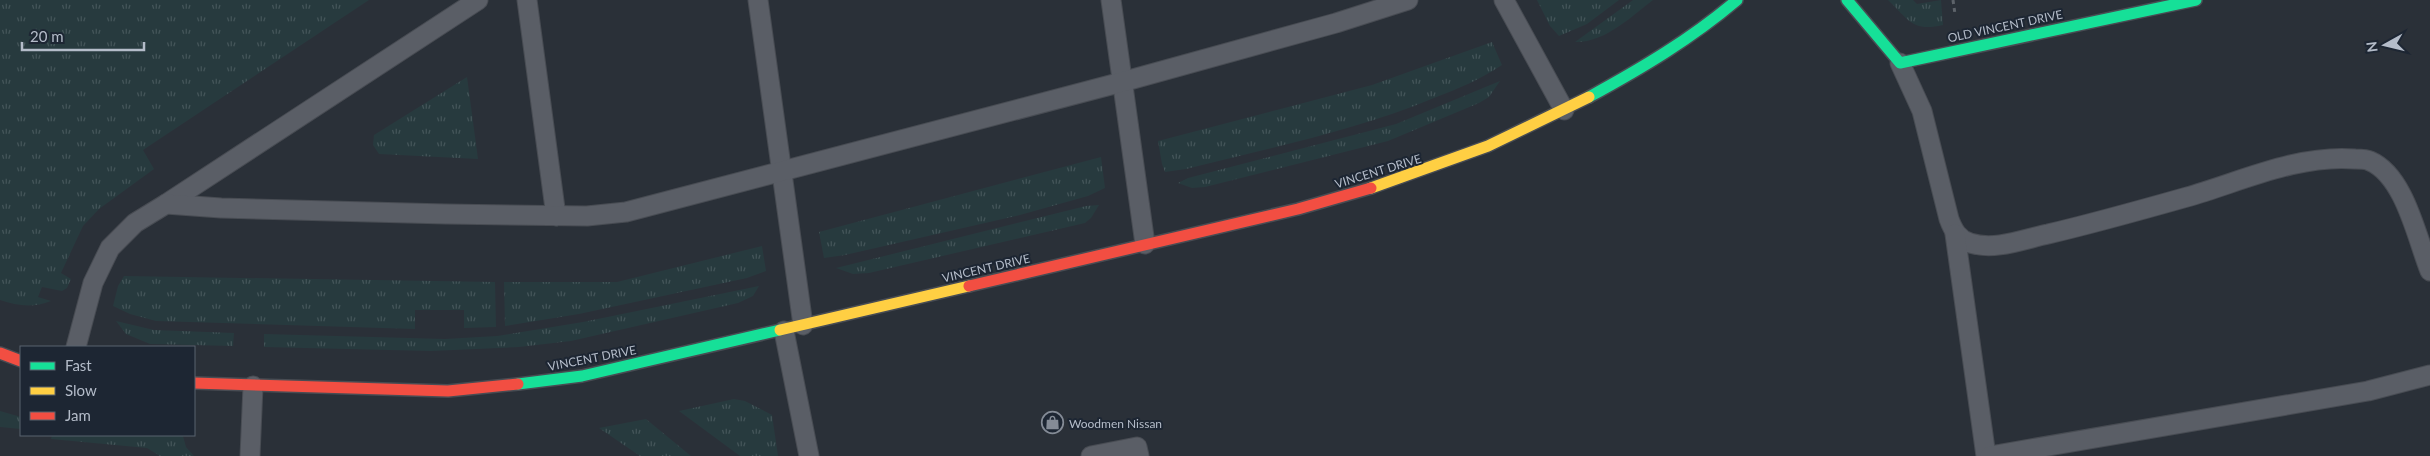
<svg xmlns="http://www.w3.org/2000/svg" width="2430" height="456" viewBox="0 0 2430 456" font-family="Lato,sans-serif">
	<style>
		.grass { fill: url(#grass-tufts) }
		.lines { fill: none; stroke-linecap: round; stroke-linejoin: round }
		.lane-casing { stroke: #484c53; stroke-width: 21 }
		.fast-casing { stroke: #484c53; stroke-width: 14 }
		.slow-casing { stroke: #484c53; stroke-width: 14 }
		.jam-casing { stroke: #484c53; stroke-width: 14 }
		.path { stroke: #5d636a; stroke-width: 3; stroke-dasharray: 4 4; stroke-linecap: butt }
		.lane { stroke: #5a5e66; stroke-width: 19 }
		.fast { stroke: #16e098; stroke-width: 11 }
		.slow { stroke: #ffcf43; stroke-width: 11 }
		.jam { stroke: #f24e42; stroke-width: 11 }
		.labels { text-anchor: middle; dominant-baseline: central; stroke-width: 4; stroke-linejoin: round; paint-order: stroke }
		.street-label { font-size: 12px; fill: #b4bcc9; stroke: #1d2633 }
		.poi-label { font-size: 12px; fill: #b4bcc9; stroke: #1d2633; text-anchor: start }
	</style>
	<defs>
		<pattern id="grass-tufts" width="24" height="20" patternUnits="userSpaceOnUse" patternTransform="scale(1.25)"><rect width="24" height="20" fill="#273a3e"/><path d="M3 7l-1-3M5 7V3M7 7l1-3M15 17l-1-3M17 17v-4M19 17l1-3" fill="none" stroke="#445559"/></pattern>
	</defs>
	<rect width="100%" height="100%" fill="#2a3038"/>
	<g class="grass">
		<path d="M0 0H369L143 150 154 169 99 209 83 226 61 273 71 279 67 288 62 291 42 287 38 297 51 301C33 308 18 306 0 300Z"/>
		<polygon points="1537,0 1619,0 1587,24 1559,36 1550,26"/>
		<path d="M1633 0H1653C1631 17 1604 43 1575 42Z"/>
		<path d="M1888 0H1913L1917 4 1941 0 1943 25C1912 32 1909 20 1888 0Z"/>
		<path d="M1492 42 1502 65C1481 79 1458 89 1434 98 1355 131 1269 148 1186 169L1165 172 1162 164 1158 141 1372 85Z"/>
		<polygon points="467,77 478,159 379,154 373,145 374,135"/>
		<polygon points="1500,81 1489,97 1479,103 1388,141 1205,187 1192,188 1178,183 1188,178 1396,124"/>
		<polygon points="1101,157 1105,188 1088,196 1020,215 845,255 824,258 819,232"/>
		<polygon points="1099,205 1091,218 1085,223 869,273 853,274 836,268 1086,206"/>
		<polygon points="762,246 766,271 747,278 579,314 505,326 504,282 617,282"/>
		<polygon points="124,276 495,282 496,327 464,328 464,310 415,310 415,329 156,321 130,314 113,306 118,286"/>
		<polygon points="759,286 753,296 738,303 571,341 519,347 431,351 264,347 264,334 445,339 497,336 583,322"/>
		<polygon points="116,321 154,330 234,333 233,346 150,344 126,334"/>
		<polygon points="734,399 745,401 772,415 778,456 740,456 679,411"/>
		<polygon points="0,411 21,417 21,429 0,427"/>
		<polygon points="646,419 691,456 640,456 599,428"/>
		<polygon points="52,435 183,436 186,447 194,456 160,456 147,448 51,439"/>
	</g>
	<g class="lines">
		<defs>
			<g id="lane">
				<polyline points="527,0 556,216"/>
				<polyline points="758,0 803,325"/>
				<polyline points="1111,0 1145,244"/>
				<polyline points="1504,0 1564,110"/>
				<path d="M1900 63 1922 111 1949 219C1953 230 1958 239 1970 243 1995 251 2024 239 2048 234 2095 223 2141 210 2187 197 2240 182 2298 154 2355 159 2360 159 2366 159 2370 161 2405 176 2417 239 2430 271"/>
				<polyline points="166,204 478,0"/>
				<polyline points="1955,234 1986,456"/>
				<polyline points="784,331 809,456"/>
				<polyline points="76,347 93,283 110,248 135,223 166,204 221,208 446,214 587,216 626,212 1122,82 1336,23 1408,0"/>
				<polyline points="250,456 253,386"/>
				<polyline points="1091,456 1137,447 1139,456"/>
				<polyline points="1990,456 2368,391 2430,375"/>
			</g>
			<g id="fast">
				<polyline points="1847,0 1900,63 2196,0"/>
				<path d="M1589 97C1642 68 1691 39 1737 0"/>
				<polyline points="518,384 582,376 780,330"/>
			</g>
			<g id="slow">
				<polyline points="1371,188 1488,146 1589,97"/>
				<polyline points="780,330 969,286"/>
			</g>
			<g id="jam">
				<polyline points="969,286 1298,209 1371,188"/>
				<polyline points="0,353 21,361"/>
				<polyline points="194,383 448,391 518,384"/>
			</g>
		</defs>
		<use href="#lane" class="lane-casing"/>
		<use href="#fast" class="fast-casing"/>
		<use href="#slow" class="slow-casing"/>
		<use href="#jam" class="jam-casing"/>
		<polyline class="path" points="1953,0 1955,14"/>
		<use href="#lane" class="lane"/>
		<use href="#fast" class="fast"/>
		<use href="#slow" class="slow"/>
		<use href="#jam" class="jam"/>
	</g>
	<defs>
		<symbol id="shop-ring" viewBox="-11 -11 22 22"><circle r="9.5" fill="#1d2633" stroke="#848b96" stroke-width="1.5"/><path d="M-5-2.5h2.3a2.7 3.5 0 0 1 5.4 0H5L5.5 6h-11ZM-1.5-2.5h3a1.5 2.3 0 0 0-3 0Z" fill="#848b96"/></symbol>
	</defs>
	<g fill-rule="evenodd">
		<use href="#shop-ring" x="1040" y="410" width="25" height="25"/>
	</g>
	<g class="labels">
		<g class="street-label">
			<text transform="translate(2005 26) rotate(-12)">OLD VINCENT DRIVE</text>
			<text transform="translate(1378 171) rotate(-17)">VINCENT DRIVE</text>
			<text transform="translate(986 268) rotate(-13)">VINCENT DRIVE</text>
			<text transform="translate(592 358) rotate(-11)">VINCENT DRIVE</text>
		</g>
		<g class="poi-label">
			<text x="1069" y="423">Woodmen Nissan</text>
		</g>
	</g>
	<rect x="20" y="346" width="175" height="90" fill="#1d2633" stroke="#59626f"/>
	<rect x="30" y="362" width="25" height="8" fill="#16e098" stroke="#59626f"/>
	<text x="65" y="371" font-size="15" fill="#b4bcc9">Fast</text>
	<rect x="30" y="387" width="25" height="8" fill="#ffcf43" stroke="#59626f"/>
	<text x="65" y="396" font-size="15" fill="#b4bcc9">Slow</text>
	<rect x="30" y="412" width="25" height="8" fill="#f24e42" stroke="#59626f"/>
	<text x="65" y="421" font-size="15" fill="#b4bcc9">Jam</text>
	<g transform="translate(2385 45) rotate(262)" stroke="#1d2633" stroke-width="4" paint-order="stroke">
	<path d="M0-4L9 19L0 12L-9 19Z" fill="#b4bcc9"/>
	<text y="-8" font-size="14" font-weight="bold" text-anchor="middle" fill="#b4bcc9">N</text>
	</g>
	<path d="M22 42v8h122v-8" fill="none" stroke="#b4bcc9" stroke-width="2.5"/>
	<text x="30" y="42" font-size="15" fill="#b4bcc9" stroke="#1d2633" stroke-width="4" paint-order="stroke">20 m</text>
</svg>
